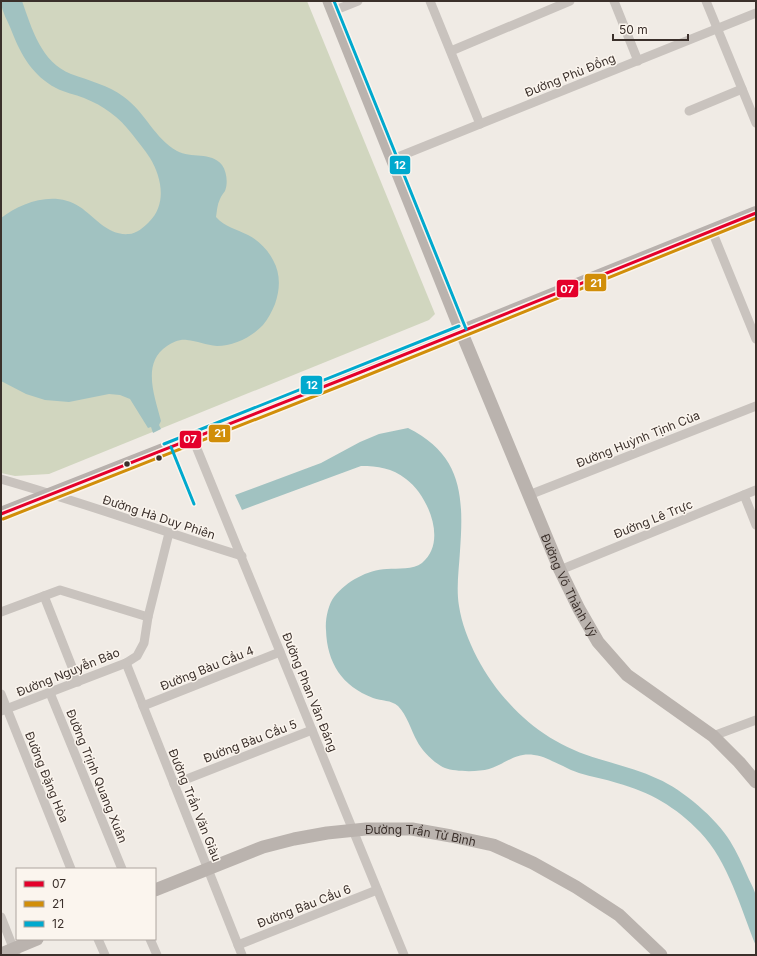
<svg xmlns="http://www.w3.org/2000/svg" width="757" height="956" viewBox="0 0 757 956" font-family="Inter,sans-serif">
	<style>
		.green { fill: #d1d6bf }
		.water { fill: #a1c2c1 }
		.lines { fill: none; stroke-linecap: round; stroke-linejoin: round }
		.street { stroke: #c9c3be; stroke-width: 9 }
		.secondary { stroke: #bab3ae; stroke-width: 13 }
		.primary { stroke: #b8b1ad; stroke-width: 14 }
		.bus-1-casing { stroke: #fbf5ee; stroke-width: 6 }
		.bus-2-casing { stroke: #fbf5ee; stroke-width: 6 }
		.bus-3-casing { stroke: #fbf5ee; stroke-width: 6 }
		.bus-1 { stroke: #e4002b; stroke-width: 3 }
		.bus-2 { stroke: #d18e09; stroke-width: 3 }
		.bus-3 { stroke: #00a9ce; stroke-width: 3 }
		.bus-dot { fill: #3b302b; stroke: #fbf5ee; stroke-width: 1.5 }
		.labels { text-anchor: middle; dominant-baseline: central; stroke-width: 3; stroke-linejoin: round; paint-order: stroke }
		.street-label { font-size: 12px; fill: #3b302b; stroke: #fbf5ee }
		.line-badge { stroke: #fbf5ee; stroke-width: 1.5 }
		.badge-label { font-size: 11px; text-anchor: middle; font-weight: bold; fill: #fff }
	</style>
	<rect width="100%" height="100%" fill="#f0ebe5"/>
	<polygon class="green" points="1,1 307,1 435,314 429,320 49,474 15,476 1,473"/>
	<g class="water">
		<path d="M1 1H22C32 29 41 62 71 74 90 81 108 85 124 97 145 112 155 139 177 151 191 159 211 151 222 165 227 172 228 184 225 191 223 194 221 196 220 199 217 205 217 211 216 217 225 227 236 229 248 235 258 240 268 250 273 260 281 274 280 290 275 304 272 311 268 319 263 325 252 337 233 346 217 346 206 345 197 341 187 340 180 339 173 342 167 346 141 363 155 397 161 421L159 425 161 429 153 433 151 427 148 428 130 399 120 395 109 394 69 402 45 400 26 394 1 381V218C22 202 55 190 80 207 95 217 108 236 129 234 136 234 144 227 149 222 167 204 162 178 150 158 145 150 138 142 132 134 119 117 104 106 84 98 75 94 65 93 56 88 33 76 21 55 12 32 9 23 1 11 1 1Z"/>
		<path d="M408 428C462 455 464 496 460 551 459 569 456 588 459 606 464 639 486 679 509 703 533 730 564 749 599 759 619 765 639 770 658 779 682 789 717 819 730 841 737 852 742 864 747 875 750 882 755 890 756 897 757 913 756 930 756 946 741 909 728 861 700 832 676 807 650 792 617 783 605 779 592 777 579 773 574 771 568 769 563 766 553 762 545 756 534 755 516 752 505 764 489 769 478 772 456 772 445 768 435 764 422 751 417 741 411 730 407 715 398 706 391 700 382 701 373 698 342 686 327 663 326 630 325 620 328 605 334 597 347 581 367 570 387 569 398 568 413 570 422 563 448 542 428 495 406 479 392 468 378 466 361 466L242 510 235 495 321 463 360 442 379 434Z"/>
	</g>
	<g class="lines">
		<g class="street">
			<polyline points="430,1 480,124"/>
			<polyline points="614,1 638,61"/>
			<polyline points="706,1 756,123"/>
			<polyline points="333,11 358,1"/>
			<polyline points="451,51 570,1"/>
			<polyline points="689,111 742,89"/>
			<polyline points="393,159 756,13"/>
			<polyline points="712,231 756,339"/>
			<polyline points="193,439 404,955"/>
			<path d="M1 479C82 502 161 531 242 556"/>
			<polyline points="529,495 756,406"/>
			<polyline points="744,495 756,525"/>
			<polyline points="560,570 756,490"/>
			<polyline points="44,596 78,682"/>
			<polyline points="1,612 60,590 148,617"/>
			<polyline points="126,663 242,955"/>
			<polyline points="50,693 122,869"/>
			<polyline points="1,694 71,869"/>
			<polyline points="143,706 280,652"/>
			<polyline points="1,711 126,663 137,656 144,643 148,617 169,533"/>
			<polyline points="713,736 756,720"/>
			<polyline points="174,784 312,730"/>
			<polyline points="1,917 16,955"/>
			<polyline points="98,939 105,955"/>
			<polyline points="150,939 157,955"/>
			<polyline points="238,945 377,890"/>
		</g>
		<g class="secondary">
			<path id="s1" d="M329 1 461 331 560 570 579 609 598 642 627 675 713 736 739 762 756 782"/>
			<path id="s2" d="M155 890 263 847 294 839 327 833 366 829H412L451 836 493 845 533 863 576 887 619 915 661 955"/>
			<polyline points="1,954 37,939"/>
		</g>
		<polyline class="primary" points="1,514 356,374 756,213"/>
		<defs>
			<polyline id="bus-1" points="1,514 356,374 756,213"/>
			<polyline id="bus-2" points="3,519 358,379 756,218"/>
			<g id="bus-3">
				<polyline points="334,1 466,329"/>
				<polyline points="164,444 459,326"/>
				<polyline points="171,447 194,504"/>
			</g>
		</defs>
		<use href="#bus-1" class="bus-1-casing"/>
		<use href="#bus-2" class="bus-2-casing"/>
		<use href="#bus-3" class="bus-3-casing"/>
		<use href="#bus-1" class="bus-1"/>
		<use href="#bus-2" class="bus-2"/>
		<use href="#bus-3" class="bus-3"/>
	</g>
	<g class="bus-dot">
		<circle cx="159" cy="458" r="3.5"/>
		<circle cx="127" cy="464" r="3.5"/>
	</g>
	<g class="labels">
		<g class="street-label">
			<text transform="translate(570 75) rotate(-22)">Đường Phù Đổng</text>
			<text transform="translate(638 439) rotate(-22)">Đường Huỳnh Tịnh Của</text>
			<text transform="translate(159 517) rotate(18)">Đường Hà Duy Phiên</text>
			<text transform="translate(653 519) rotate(-22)">Đường Lê Trực</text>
			<text stroke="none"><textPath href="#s1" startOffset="632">Đường Võ Thành Vỹ</textPath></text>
			<text transform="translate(207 668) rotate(-22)">Đường Bàu Cầu 4</text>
			<text transform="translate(68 672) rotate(-22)">Đường Nguyễn Bảo</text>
			<text transform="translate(310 692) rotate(68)">Đường Phan Văn Đáng</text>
			<text transform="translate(250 741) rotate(-21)">Đường Bàu Cầu 5</text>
			<text transform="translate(97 776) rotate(68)">Đường Trịnh Quang Xuân</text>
			<text transform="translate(47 777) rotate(68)">Đường Đặng Hòa</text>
			<text transform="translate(195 805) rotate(68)">Đường Trần Văn Giàu</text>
			<text stroke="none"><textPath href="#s2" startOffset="276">Đường Trần Tử Bình</textPath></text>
			<text transform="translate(304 906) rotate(-21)">Đường Bàu Cầu 6</text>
		</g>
	</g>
	<g class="line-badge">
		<rect x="389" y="155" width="22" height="20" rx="4" fill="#00a9ce"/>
		<rect x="584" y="273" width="23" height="19" rx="4" fill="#d18e09"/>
		<rect x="556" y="279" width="23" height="19" rx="4" fill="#e4002b"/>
		<rect x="300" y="375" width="23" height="20" rx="4" fill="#00a9ce"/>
		<rect x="208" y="424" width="23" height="19" rx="4" fill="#d18e09"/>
		<rect x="179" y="430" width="23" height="19" rx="4" fill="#e4002b"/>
	</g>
	<g class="badge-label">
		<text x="400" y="169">12</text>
		<text x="596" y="287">21</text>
		<text x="567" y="293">07</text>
		<text x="312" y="389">12</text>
		<text x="220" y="437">21</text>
		<text x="190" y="443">07</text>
	</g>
	<rect width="757" height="956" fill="none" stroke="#3b302b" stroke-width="4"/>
	<rect x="16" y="868" width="140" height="72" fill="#fbf5ee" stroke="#aea6a0"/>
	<rect x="24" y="881" width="20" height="6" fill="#e4002b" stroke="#aea6a0"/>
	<text x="52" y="888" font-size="12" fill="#3b302b">07</text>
	<rect x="24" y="901" width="20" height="6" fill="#d18e09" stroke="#aea6a0"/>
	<text x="52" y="908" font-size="12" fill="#3b302b">21</text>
	<rect x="24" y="921" width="20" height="6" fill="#00a9ce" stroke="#aea6a0"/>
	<text x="52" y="928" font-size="12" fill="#3b302b">12</text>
	<path d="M613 34v6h75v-6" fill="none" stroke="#3b302b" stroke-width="2"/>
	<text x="619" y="34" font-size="12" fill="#3b302b" stroke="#fbf5ee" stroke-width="3" paint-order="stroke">50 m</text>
</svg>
